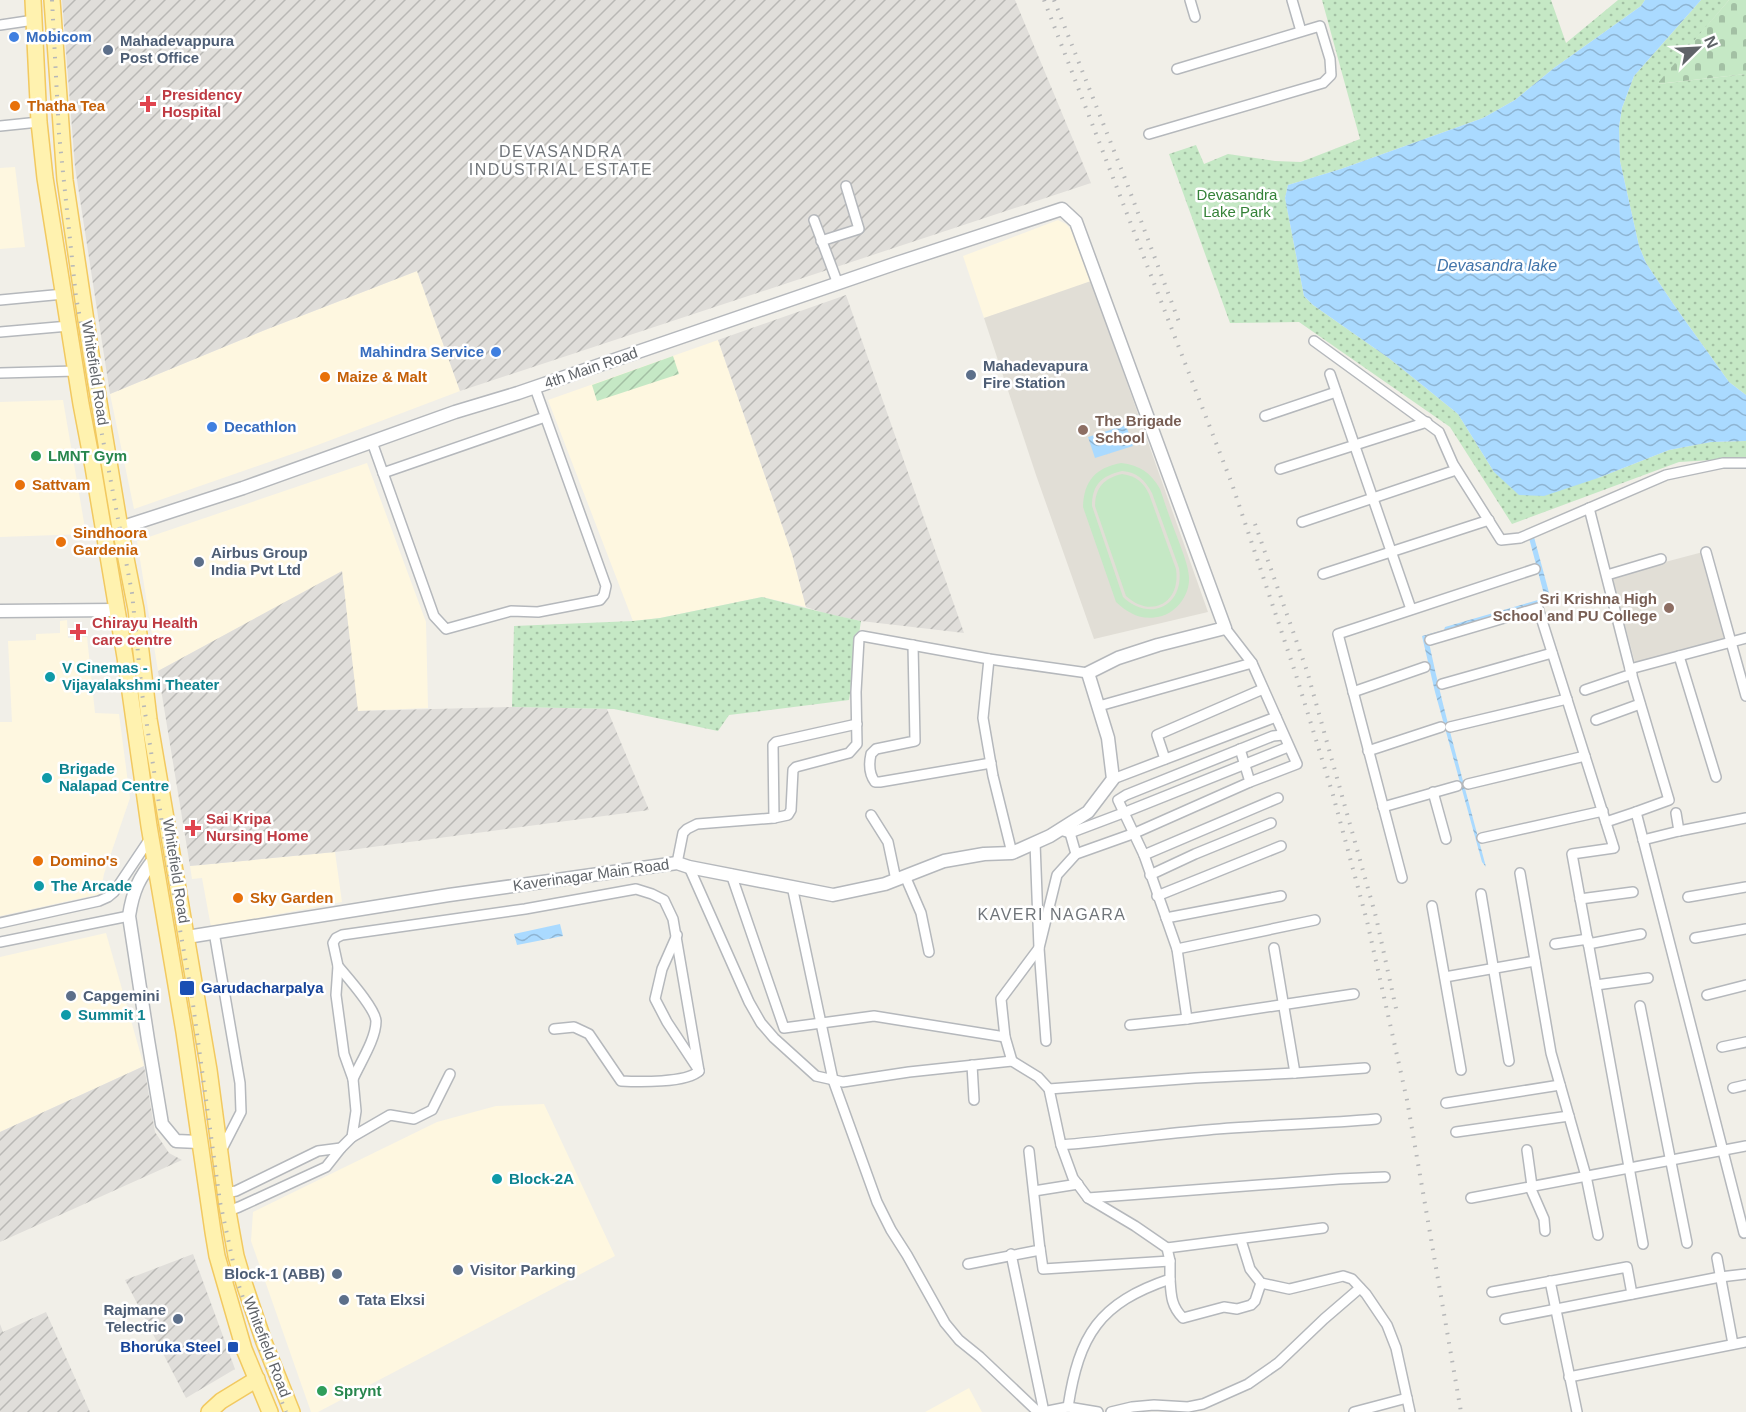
<svg xmlns="http://www.w3.org/2000/svg" width="1746" height="1412" viewBox="0 0 1746 1412" font-family="Arial,sans-serif">
  <style>
    .commercial { fill: #fef7e0 }
    .industrial { fill: url(#industrial-furrows) }
    .education { fill: #e1ded6 }
    .grass { fill: url(#grass-dots) }
    .cemetery { fill: url(#cemetery-stones) }
    .garden { fill: url(#garden-furrows) }
    .pitch { fill: #c5e8c5; fill-rule: evenodd }
    .water { fill: url(#water-waves) }
    .lines { fill: none; stroke-linecap: round; stroke-linejoin: round }
    .minor-casing { stroke: #b5b8bc; stroke-width: 12 }
    .tertiary-casing { stroke: #b5b8bc; stroke-width: 15 }
    .primary-casing { stroke: #f2c960; stroke-width: 18 }
    .minor { stroke: #fff; stroke-width: 9 }
    .tertiary { stroke: #fff; stroke-width: 12 }
    .primary { stroke: #fff2af; stroke-width: 15 }
    .rail { stroke: #b6b7b8; stroke-width: 4; stroke-dasharray: 1.5 8; stroke-linecap: butt }
    .shop-dot { fill: #3f7fe0; stroke: #fff; stroke-width: 2 }
    .service-dot { fill: #5c6f8a; stroke: #fff; stroke-width: 2 }
    .health-dot { fill: #e0444e; stroke: #fff; stroke-width: 2 }
    .food-dot { fill: #e8710a; stroke: #fff; stroke-width: 2 }
    .education-dot { fill: #8d6e63; stroke: #fff; stroke-width: 2 }
    .leisure-dot { fill: #2e9e5b; stroke: #fff; stroke-width: 2 }
    .culture-dot { fill: #0f9aa8; stroke: #fff; stroke-width: 2 }
    .transit-dot { fill: #1a4fb4; stroke: #fff; stroke-width: 2 }
    .labels { text-anchor: middle; stroke-width: 5; stroke-linejoin: round; paint-order: stroke }
    .shop-label { font-size: 15px; font-weight: bold; fill: #366cbe; stroke: #fff; text-anchor: start }
    .service-label { font-size: 15px; font-weight: bold; fill: #4e5e75; stroke: #fff; text-anchor: start }
    .health-label { font-size: 15px; font-weight: bold; fill: #be3a42; stroke: #fff; text-anchor: start }
    .food-label { font-size: 15px; font-weight: bold; fill: #c56008; stroke: #fff; text-anchor: start }
    .park-label { font-size: 15px; fill: #348238; stroke: #fff }
    .street-label { font-size: 15px; fill: #5f6368; stroke: #fff }
    .education-label { font-size: 15px; font-weight: bold; fill: #785e54; stroke: #fff; text-anchor: start }
    .leisure-label { font-size: 15px; font-weight: bold; fill: #27864d; stroke: #fff; text-anchor: start }
    .culture-label { font-size: 15px; font-weight: bold; fill: #0d838f; stroke: #fff; text-anchor: start }
    .transit-label { font-size: 15px; font-weight: bold; fill: #164399; stroke: #fff; text-anchor: start }
    .neighbourhood-label { font-size: 16px; letter-spacing: 1.5px; fill: #70757a; stroke: #fff }
    .water-label { font-size: 16px; font-style: italic; fill: #4174aa; stroke: #fff }
  </style>
  <defs>
    <pattern id="industrial-furrows" width="10" height="10" patternUnits="userSpaceOnUse" patternTransform="scale(1.5)"><rect width="10" height="10" fill="#e0deda"/><path d="M-1 1l2-2M0 10L10 0M9 11l2-2" fill="none" stroke="#b9b8b5"/></pattern>
    <pattern id="grass-dots" width="8" height="8" patternUnits="userSpaceOnUse" patternTransform="scale(1.5)"><rect width="8" height="8" fill="#c5e8c5"/><path d="M2 2h.1M6 6h.1" fill="none" stroke="#a3c0a4" stroke-width="1.8" stroke-linecap="round"/></pattern>
    <pattern id="cemetery-stones" width="16" height="16" patternUnits="userSpaceOnUse" patternTransform="scale(1.5)"><rect width="16" height="16" fill="#c5e8c5"/><path d="M2 7V4a2 2 0 0 1 4 0v3zM10 15v-3a2 2 0 0 1 4 0v3z" fill="#a3c0a4"/></pattern>
    <pattern id="garden-furrows" width="10" height="10" patternUnits="userSpaceOnUse" patternTransform="scale(1.5)"><rect width="10" height="10" fill="#c5e8c5"/><path d="M-1 1l2-2M0 10L10 0M9 11l2-2" fill="none" stroke="#a3c0a4"/></pattern>
    <pattern id="water-waves" width="16" height="10" patternUnits="userSpaceOnUse" patternTransform="scale(1.5)"><rect width="16" height="10" fill="#aadaff"/><path d="M0 5q4-4 8 0t8 0" fill="none" stroke="#8eb4d2"/></pattern>
  </defs>
  <rect width="100%" height="100%" fill="#f1efe8"/>
  <g class="commercial">
    <polygon points="15,167 25,247 0,249 0,168"/>
    <polygon points="1058,220 1066,224 1075,234 1091,281 1062,293 984,318 963,256"/>
    <polygon points="417,271 460,391 315,446 134,509 110,394 265,330"/>
    <polygon points="718,340 792,554 806,607 762,597 660,618 633,621 548,400"/>
    <polygon points="63,400 86,534 0,537 0,402"/>
    <polygon points="367,463 426,622 428,708 357,711 342,572 158,671 137,541"/>
    <polygon points="67,620 68,638 87,637 95,713 119,714 130,798 104,874 100,894 0,916 0,722 12,722 8,641 36,640 36,634 60,633 60,621"/>
    <polygon points="335,852 342,902 211,927 202,878 192,879 190,866"/>
    <polygon points="106,933 144,1066 0,1132 0,957"/>
    <polygon points="544,1104 615,1256 318,1412 311,1412 251,1241 253,1212 437,1122 496,1106"/>
    <polygon points="969,1388 982,1412 925,1412"/>
  </g>
  <g class="industrial">
    <polygon points="62,0 1015,0 1091,183 460,391 417,271 265,330 110,394 75,167"/>
    <polygon points="846,295 964,633 861,621 827,614 806,607 792,554 718,340"/>
    <polygon points="342,571 358,711 512,707 607,709 649,810 335,852 190,866 158,671"/>
    <polygon points="144,1066 155,1132 169,1153 182,1160 0,1242 0,1132"/>
    <polygon points="193,1254 235,1369 186,1398 125,1280"/>
    <polygon points="46,1312 90,1412 0,1412 0,1324 3,1332"/>
  </g>
  <g class="education">
    <polygon points="1091,281 1208,612 1094,639 1036,475 984,318"/>
    <polygon points="1703,552 1726,640 1635,663 1612,576"/>
  </g>
  <g class="grass">
    <polygon points="1322,0 1551,0 1566,43 1618,0 1645,0 1641,6 1554,68 1515,100 1483,118 1341,169 1288,185 1285,198 1304,296 1313,305 1390,359 1458,414 1494,472 1598,478 1669,450 1711,442 1746,441 1746,458 1679,462 1512,524 1450,427 1299,322 1230,323 1169,154 1196,145 1204,164 1228,154 1275,161 1301,162 1360,139"/>
    <polygon points="1701,0 1729,0 1658,84 1746,74 1746,395 1729,382 1674,305 1646,263 1639,246 1620,161 1619,127 1622,108 1634,76"/>
    <path d="M762,597C795,605 827,614 861,621L849,700L729,715L718,731L614,709L512,707L514,626L633,621L660,618Z"/>
  </g>
  <polygon class="cemetery" points="1729,0 1746,0 1746,74 1657,84"/>
  <polygon class="garden" points="673,356 679,374 597,401 592,385"/>
  <g class="pitch">
    <path d="M1121,463C1140,465 1151,473 1160,489C1166,507 1172,524 1179,542C1183,553 1188,565 1189,577C1190,594 1178,611 1162,616C1143,621 1130,615 1116,602L1083,507C1084,481 1095,468 1121,463ZM1122,471C1137,472 1145,480 1152,493L1179,568C1185,605 1150,623 1123,597L1092,506C1092,485 1101,476 1122,471Z"/>
    <path d="M1122,474C1136,476 1143,482 1149,494L1176,569C1181,603 1151,619 1126,596L1095,506C1095,488 1104,478 1122,474Z"/>
  </g>
  <g class="water">
    <polygon points="1645,0 1701,0 1634,76 1622,108 1619,127 1620,161 1639,246 1646,263 1674,305 1729,382 1746,395 1746,441 1711,442 1669,450 1598,478 1544,496 1519,495 1494,472 1458,414 1390,359 1313,305 1304,296 1285,198 1288,185 1341,169 1483,118 1515,100 1554,68 1641,6"/>
    <polygon points="1126,425 1133,446 1095,458 1088,437"/>
    <path d="M1534,537L1551,600L1449,629V632L1428,638C1444,715 1466,791 1486,867L1482,862L1435,692L1422,636L1444,630L1445,627L1545,598L1529,538Z"/>
    <polygon points="560,924 563,936 517,945 514,934"/>
  </g>
  <g class="lines">
    <defs>
      <g id="minor">
        <polyline points="1190,0 1195,17"/>
        <polyline points="1292,0 1301,31"/>
        <polyline points="0,25 34,20"/>
        <polyline points="0,126 39,122"/>
        <polyline points="1149,134 1323,83 1331,75 1330,59 1320,26 1177,69"/>
        <polyline points="814,220 838,284"/>
        <polyline points="821,241 859,229 846,186"/>
        <polyline points="0,300 64,294"/>
        <polyline points="0,332 69,326"/>
        <polyline points="1314,341 1439,432 1453,464 1501,540 1520,538 1666,475 1723,463 1746,463"/>
        <polyline points="0,373 76,371"/>
        <polyline points="1330,374 1411,609"/>
        <polyline points="1265,416 1336,392"/>
        <polyline points="372,442 434,616 446,629 511,611 538,612 600,600 604,595 606,586 535,388"/>
        <polyline points="1280,469 1427,422"/>
        <polyline points="383,473 545,417"/>
        <polyline points="1589,508 1630,669 1669,800 1636,812 1744,1233"/>
        <polyline points="1302,522 1456,470"/>
        <polyline points="1706,552 1746,696"/>
        <polyline points="1323,574 1489,520"/>
        <polyline points="1607,575 1661,559"/>
        <polyline points="1430,640 1538,608 1614,848 1572,854 1643,1244"/>
        <path d="M913,645L915,741L876,749L871,754C869,763 869,774 875,782H880L991,763"/>
        <polyline points="1679,656 1716,777"/>
        <polyline points="989,659 983,718 993,776 1012,853"/>
        <polyline points="1630,669 1746,638"/>
        <polyline points="1442,684 1552,653"/>
        <polyline points="1585,690 1632,674"/>
        <polyline points="1353,692 1425,667"/>
        <polyline points="1099,706 1252,663"/>
        <polyline points="1596,720 1640,704"/>
        <polyline points="1450,727 1567,699"/>
        <polyline points="1240,749 1250,782"/>
        <polyline points="1368,751 1441,727"/>
        <polyline points="1165,759 1157,735 1263,689"/>
        <polyline points="1113,779 1276,717"/>
        <polyline points="1468,784 1585,756"/>
        <polyline points="1433,792 1446,839"/>
        <polyline points="1383,807 1457,786"/>
        <polyline points="1676,813 1679,831"/>
        <polyline points="871,815 888,842 896,880"/>
        <polyline points="774,818 773,745 776,742 857,724"/>
        <polyline points="1606,822 1636,812"/>
        <polyline points="1060,830 1070,833 1123,813 1288,747"/>
        <polyline points="1070,833 1076,854"/>
        <polyline points="1482,838 1603,811"/>
        <polyline points="1643,840 1679,831 1746,818"/>
        <polyline points="1035,843 1039,948 1046,1041"/>
        <polyline points="1144,855 1278,798"/>
        <polyline points="677,863 683,833 687,829 697,824 774,818 788,815 791,810 793,770 796,767 849,753 857,744 856,692 859,639 862,636 989,659 1088,673"/>
        <path d="M689,867L749,1002L761,1023L774,1038L816,1076L843,1082L909,1072L1012,1061L1038,1077L1049,1089L1061,1145L1073,1178L1088,1198L1135,1226L1167,1248L1170,1261V1279C1099,1303 1079,1335 1068,1407"/>
        <polyline points="1520,873 1551,1053 1586,1176 1598,1235"/>
        <polyline points="731,874 784,1028 874,1016 1005,1037"/>
        <polyline points="1150,875 1195,854 1271,823"/>
        <polyline points="905,876 921,913 929,952"/>
        <polyline points="1402,878 1338,634 1535,569"/>
        <polyline points="792,886 833,1080 877,1202 891,1230 907,1255 945,1323 959,1340 980,1357 1038,1412"/>
        <polyline points="1481,894 1509,1061"/>
        <polyline points="1157,896 1281,846"/>
        <polyline points="1688,897 1746,887"/>
        <polyline points="1580,899 1633,892"/>
        <polyline points="1432,906 1461,1070"/>
        <polyline points="1166,918 1281,896"/>
        <polyline points="0,923 99,901 108,897 114,892 151,837"/>
        <polyline points="214,932 240,1083 241,1112 221,1151"/>
        <polyline points="677,935 662,969 655,999 667,1022 698,1069"/>
        <polyline points="1695,938 1746,929"/>
        <polyline points="0,942 129,916"/>
        <polyline points="1555,944 1588,939"/>
        <polyline points="1588,944 1641,934"/>
        <polyline points="1274,948 1295,1073"/>
        <polyline points="1177,949 1315,920"/>
        <path d="M338,966C347,977 375,1008 376,1021C376,1039 360,1063 353,1079"/>
        <polyline points="1445,977 1535,961"/>
        <polyline points="1596,985 1648,978"/>
        <polyline points="1707,995 1746,985"/>
        <polyline points="1640,1006 1687,1243"/>
        <polyline points="1187,1019 1177,949 1144,855 1118,800 1126,795 1273,736 1283,735"/>
        <polyline points="1130,1025 1187,1019 1354,994"/>
        <path d="M554,1029L574,1027L589,1034L621,1081C638,1082 687,1083 699,1071"/>
        <polyline points="1722,1047 1746,1042"/>
        <polyline points="1012,1061 1005,1037 1001,999 1039,948 1057,875 1076,854 1135,833 1250,782 1297,764 1252,663 1225,628"/>
        <polyline points="972,1065 974,1100"/>
        <polyline points="1733,1088 1746,1085"/>
        <polyline points="1049,1089 1195,1078 1295,1073 1365,1068"/>
        <polyline points="1446,1103 1560,1085"/>
        <polyline points="1456,1132 1569,1116"/>
        <polyline points="352,1137 390,1115 414,1119 432,1110 450,1074"/>
        <path d="M1061,1145C1110,1141 1159,1134 1207,1130C1264,1125 1320,1124 1376,1119"/>
        <polyline points="341,1148 352,1137 356,1111 353,1079 344,1054 336,995 338,966 333,943 336,938 342,935 525,909 636,889 652,894 664,900 673,919 699,1071"/>
        <polyline points="1527,1150 1532,1186"/>
        <polyline points="1530,1187 1544,1219 1545,1231"/>
        <polyline points="1034,1191 1078,1184"/>
        <polyline points="225,1193 236,1191 318,1151 341,1148 326,1167 239,1207 228,1211"/>
        <polyline points="1088,1198 1339,1179 1385,1177"/>
        <polyline points="1471,1198 1746,1146"/>
        <polyline points="1241,1240 1250,1269 1261,1283 1289,1289 1343,1276 1352,1279 1366,1294 1387,1325 1396,1348 1410,1412"/>
        <polyline points="1040,1248 1043,1269 1170,1261"/>
        <polyline points="1167,1248 1323,1228"/>
        <polyline points="1011,1254 1044,1412"/>
        <polyline points="1717,1258 1733,1344"/>
        <polyline points="968,1264 1040,1250 1029,1151"/>
        <path d="M1170,1279C1171,1295 1171,1306 1183,1318L1224,1307L1237,1309L1251,1305L1255,1301L1261,1283"/>
        <polyline points="1550,1281 1577,1412"/>
        <polyline points="1492,1292 1627,1267 1632,1294"/>
        <polyline points="1505,1319 1720,1277 1746,1274"/>
        <polyline points="1569,1377 1746,1342"/>
        <polyline points="1043,1412 1068,1407 1098,1412"/>
        <polyline points="1111,1412 1132,1407 1154,1405 1188,1407 1203,1404 1248,1384 1278,1363 1324,1319 1360,1288"/>
        <polyline points="1354,1412 1407,1398"/>
      </g>
      <g id="tertiary">
        <polyline points="120,528 243,488 455,412 518,393 897,263 1062,209 1076,222 1225,628 1158,645 1118,658 1088,673 1108,738 1113,779 1088,812 1050,836 1012,853 984,854 944,861 885,884 833,895 689,867 677,863 449,895 187,937"/>
        <polyline points="0,611 116,610"/>
        <path d="M155,858C139,878 133,890 129,916L148,1040L162,1124L176,1141L199,1142"/>
      </g>
      <g id="primary">
        <polyline points="33,0 39,122 45,178 81,404 93,467 125,657 149,826 184,1032 213,1232 217,1256 244,1349 270,1412"/>
        <polyline points="52,0 65,180 91,354 120,528 136,609 149,719 209,1070 227,1206 236,1256 244,1283 264,1342 292,1412"/>
        <polyline points="209,1412 221,1401 257,1379"/>
      </g>
    </defs>
    <use href="#minor" class="minor-casing"/>
    <use href="#tertiary" class="tertiary-casing"/>
    <use href="#primary" class="primary-casing"/>
    <use href="#minor" class="minor"/>
    <use href="#tertiary" class="tertiary"/>
    <use href="#primary" class="primary"/>
    <g class="rail">
      <polyline points="52,0 59,134 76,297 132,593 142,693 168,862 192,997 220,1202 237,1280 260,1348 286,1412"/>
      <polyline points="1044,0 1232,484 1296,675 1333,795 1367,921 1407,1100 1461,1412"/>
      <polyline points="1054,0 1126,181 1179,322"/>
      <polyline points="1255,524 1307,671 1376,917 1397,1013"/>
    </g>
  </g>
  <g class="shop-dot">
    <circle cx="14" cy="37" r="6"/>
    <circle cx="496" cy="352" r="6"/>
    <circle cx="212" cy="427" r="6"/>
  </g>
  <g class="service-dot">
    <circle cx="108" cy="50" r="6"/>
    <circle cx="971" cy="375" r="6"/>
    <circle cx="199" cy="562" r="6"/>
    <circle cx="71" cy="996" r="6"/>
    <circle cx="458" cy="1270" r="6"/>
    <circle cx="337" cy="1274" r="6"/>
    <circle cx="344" cy="1300" r="6"/>
    <circle cx="178" cy="1319" r="6"/>
  </g>
  <g class="health-dot">
    <path d="M145 95h6v6h6v6h-6v6h-6v-6h-6v-6h6z"/>
    <path d="M75 623h6v6h6v6h-6v6h-6v-6h-6v-6h6z"/>
    <path d="M190 819h6v6h6v6h-6v6h-6v-6h-6v-6h6z"/>
  </g>
  <g class="food-dot">
    <circle cx="15" cy="106" r="6"/>
    <circle cx="325" cy="377" r="6"/>
    <circle cx="20" cy="485" r="6"/>
    <circle cx="61" cy="542" r="6"/>
    <circle cx="38" cy="861" r="6"/>
    <circle cx="238" cy="898" r="6"/>
  </g>
  <g class="education-dot">
    <circle cx="1083" cy="430" r="6"/>
    <circle cx="1669" cy="608" r="6"/>
  </g>
  <g class="leisure-dot">
    <circle cx="36" cy="456" r="6"/>
    <circle cx="322" cy="1391" r="6"/>
  </g>
  <g class="culture-dot">
    <circle cx="50" cy="677" r="6"/>
    <circle cx="47" cy="778" r="6"/>
    <circle cx="39" cy="886" r="6"/>
    <circle cx="66" cy="1015" r="6"/>
    <circle cx="497" cy="1179" r="6"/>
  </g>
  <g class="transit-dot">
    <rect x="179" y="980" width="16" height="16" rx="3"/>
    <rect x="227" y="1341" width="12" height="12" rx="3"/>
  </g>
  <g class="labels">
    <g class="shop-label">
      <text x="26" y="42">Mobicom</text>
      <text x="484" y="357" text-anchor="end">Mahindra Service</text>
      <text x="224" y="432">Decathlon</text>
    </g>
    <g class="service-label">
      <text x="120" y="46">Mahadevappura<tspan x="120" dy="17">Post Office</tspan></text>
      <text x="983" y="371">Mahadevapura<tspan x="983" dy="17">Fire Station</tspan></text>
      <text x="211" y="558">Airbus Group<tspan x="211" dy="17">India Pvt Ltd</tspan></text>
      <text x="83" y="1001">Capgemini</text>
      <text x="470" y="1275">Visitor Parking</text>
      <text x="325" y="1279" text-anchor="end">Block-1 (ABB)</text>
      <text x="356" y="1305">Tata Elxsi</text>
      <text x="166" y="1315" text-anchor="end">Rajmane<tspan x="166" dy="17">Telectric</tspan></text>
    </g>
    <g class="health-label">
      <text x="162" y="100">Presidency<tspan x="162" dy="17">Hospital</tspan></text>
      <text x="92" y="628">Chirayu Health<tspan x="92" dy="17">care centre</tspan></text>
      <text x="206" y="824">Sai Kripa<tspan x="206" dy="17">Nursing Home</tspan></text>
    </g>
    <g class="food-label">
      <text x="27" y="111">Thatha Tea</text>
      <text x="337" y="382">Maize &amp; Malt</text>
      <text x="32" y="490">Sattvam</text>
      <text x="73" y="538">Sindhoora<tspan x="73" dy="17">Gardenia</tspan></text>
      <text x="50" y="866">Domino's</text>
      <text x="250" y="903">Sky Garden</text>
    </g>
    <g class="park-label">
      <text x="1237" y="200">Devasandra<tspan x="1237" dy="17">Lake Park</tspan></text>
    </g>
    <g class="street-label">
      <text transform="translate(591 368) rotate(-19)" y="5">4th Main Road</text>
      <text transform="translate(95 373) rotate(81)" y="5">Whitefield Road</text>
      <text transform="translate(176 871) rotate(81)" y="5">Whitefield Road</text>
      <text transform="translate(591 875) rotate(-8)" y="5">Kaverinagar Main Road</text>
      <text transform="translate(267 1347) rotate(69)" y="5">Whitefield Road</text>
    </g>
    <g class="education-label">
      <text x="1095" y="426">The Brigade<tspan x="1095" dy="17">School</tspan></text>
      <text x="1657" y="604" text-anchor="end">Sri Krishna High<tspan x="1657" dy="17">School and PU College</tspan></text>
    </g>
    <g class="leisure-label">
      <text x="48" y="461">LMNT Gym</text>
      <text x="334" y="1396">Sprynt</text>
    </g>
    <g class="culture-label">
      <text x="62" y="673">V Cinemas -<tspan x="62" dy="17">Vijayalakshmi Theater</tspan></text>
      <text x="59" y="774">Brigade<tspan x="59" dy="17">Nalapad Centre</tspan></text>
      <text x="51" y="891">The Arcade</text>
      <text x="78" y="1020">Summit 1</text>
      <text x="509" y="1184">Block-2A</text>
    </g>
    <g class="transit-label">
      <text x="201" y="993">Garudacharpalya</text>
      <text x="221" y="1352" text-anchor="end">Bhoruka Steel</text>
    </g>
    <g class="neighbourhood-label">
      <text x="561" y="157">DEVASANDRA<tspan x="561" dy="18">INDUSTRIAL ESTATE</tspan></text>
      <text x="1052" y="920">KAVERI NAGARA</text>
    </g>
    <g class="water-label">
      <text x="1497" y="271">Devasandra lake</text>
    </g>
  </g>
  <g transform="translate(1698 48) rotate(66)" stroke="#ffffff" stroke-width="4.5" paint-order="stroke">
  <path d="M0-4.5L10 22L0 15L-10 22Z" fill="#5f6368"/>
  <text y="-9" font-size="16" font-weight="bold" text-anchor="middle" fill="#5f6368">N</text>
  </g>
</svg>
